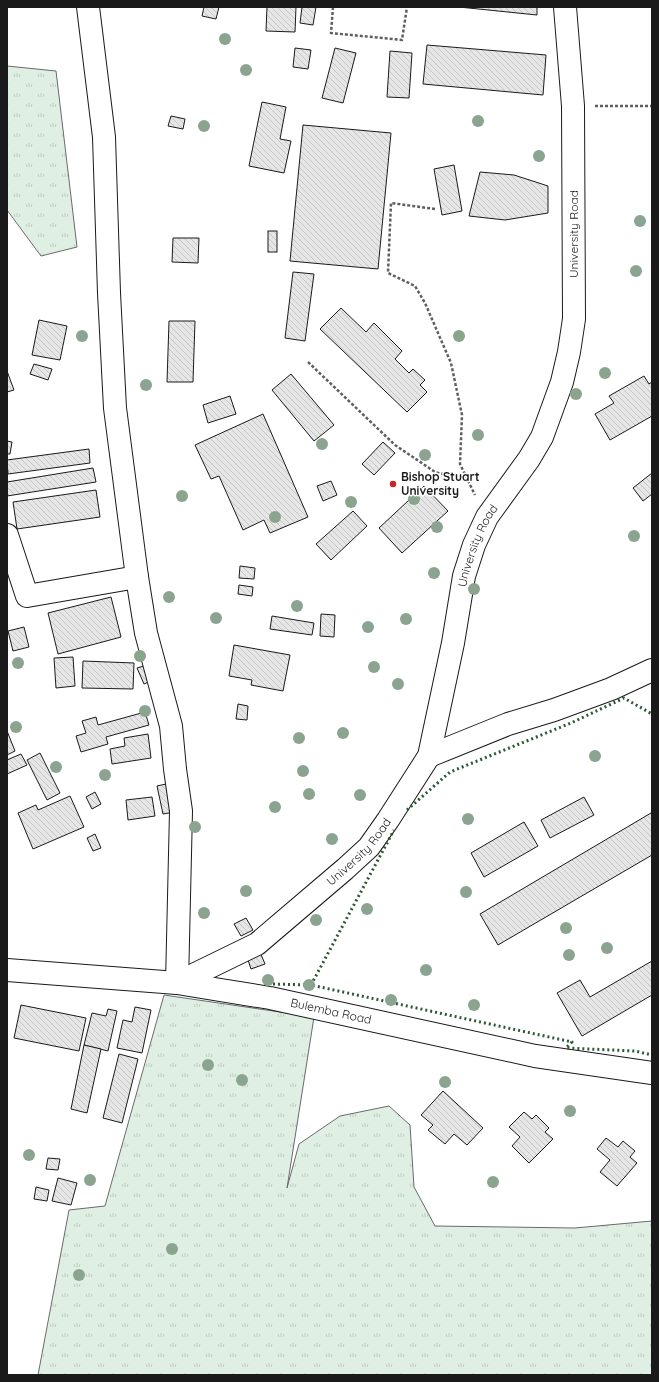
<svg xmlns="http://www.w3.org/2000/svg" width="659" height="1382" viewBox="0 0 659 1382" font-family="Quicksand,sans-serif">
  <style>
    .grass { fill: url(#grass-tufts); stroke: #6a6a6a }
    .building { fill: url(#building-back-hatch); stroke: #1a1a1a }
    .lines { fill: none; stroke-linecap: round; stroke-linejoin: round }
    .minor-casing { stroke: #1a1a1a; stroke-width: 24 }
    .major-casing { stroke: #1a1a1a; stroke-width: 24 }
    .path { stroke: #5f5f5f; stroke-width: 2.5; stroke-dasharray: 3 2; stroke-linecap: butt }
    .minor { stroke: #fff; stroke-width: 22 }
    .major { stroke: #fff; stroke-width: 22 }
    .hedge { stroke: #2b5a34; stroke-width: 3; stroke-dasharray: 2 3; stroke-linecap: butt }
    .tree { fill: #8aa48f }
    .poi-dot { fill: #c62828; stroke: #fff; stroke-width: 1.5 }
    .labels { text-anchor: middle; stroke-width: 3; stroke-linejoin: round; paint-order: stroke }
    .street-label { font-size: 12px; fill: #1a1a1a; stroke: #fff }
    .poi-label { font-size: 12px; font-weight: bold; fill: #1a1a1a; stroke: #fff; text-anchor: start }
  </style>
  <defs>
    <pattern id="grass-tufts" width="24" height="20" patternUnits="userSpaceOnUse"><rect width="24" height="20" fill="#e0efe3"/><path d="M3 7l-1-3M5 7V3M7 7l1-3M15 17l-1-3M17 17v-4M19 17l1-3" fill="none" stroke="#c0ccc2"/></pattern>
    <pattern id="building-back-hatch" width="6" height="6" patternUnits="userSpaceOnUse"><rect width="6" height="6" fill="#e6e6e6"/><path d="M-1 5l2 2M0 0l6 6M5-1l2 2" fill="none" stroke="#c5c5c5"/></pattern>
  </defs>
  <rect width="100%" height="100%" fill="#fff"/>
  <g class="grass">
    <polygon points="7,66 56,71 77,247 41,256 7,210"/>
    <polygon points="164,995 314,1017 287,1188 299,1144 340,1116 389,1106 410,1125 414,1187 435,1226 575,1228 652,1221 652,1375 38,1375 69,1210 105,1206"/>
  </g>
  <g class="building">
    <polygon points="204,7 219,7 216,19 202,16"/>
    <polygon points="267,7 296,7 295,32 266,31"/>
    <polygon points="302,7 316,7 313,25 300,23"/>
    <polygon points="459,7 537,7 537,15"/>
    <polygon points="427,45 546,55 543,95 423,84"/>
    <polygon points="295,48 311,50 308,69 293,67"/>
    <polygon points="335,48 356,53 343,103 322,98"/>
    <polygon points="390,51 412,53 409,98 387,97"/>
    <polygon points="262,102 286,107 280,139 291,141 284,173 249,166"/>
    <polygon points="171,116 185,119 183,129 168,126"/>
    <polygon points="303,125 391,133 378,269 290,261"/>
    <polygon points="454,165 462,211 442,215 434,169"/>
    <polygon points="480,172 514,175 548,186 548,213 505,220 469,216"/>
    <rect x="268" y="231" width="9" height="21"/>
    <polygon points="173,238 199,238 198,263 172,262"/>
    <polygon points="293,272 314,274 305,341 285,338"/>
    <polygon points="341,308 366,332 374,323 402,351 395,359 409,373 413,369 425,380 420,385 427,392 407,412 320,329"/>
    <polygon points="39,320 67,326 60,360 32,355"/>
    <polygon points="169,321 195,321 193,382 167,382"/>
    <polygon points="34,364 52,369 48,380 30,374"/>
    <polygon points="7,371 14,390 7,392"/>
    <polygon points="291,374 334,425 314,441 272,390"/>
    <polygon points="644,376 649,384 652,382 652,416 610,440 595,414 614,403 609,396"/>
    <polygon points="230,396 236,414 208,423 203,405"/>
    <polygon points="263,414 308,517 270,533 264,520 243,530 219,476 211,479 195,445"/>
    <polygon points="7,441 12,442 10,454 7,454"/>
    <polygon points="383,442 395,453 374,475 362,464"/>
    <polygon points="89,449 90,463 8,474 7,460"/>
    <polygon points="93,468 96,482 7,496 7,482"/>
    <polygon points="652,473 652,494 643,501 633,488"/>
    <polygon points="331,481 337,495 323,501 317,486"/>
    <polygon points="424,486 448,511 402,553 379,528"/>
    <polygon points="96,490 100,517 17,529 13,502"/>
    <polygon points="353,511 367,526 331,560 316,544"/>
    <polygon points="240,566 255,568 254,579 239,578"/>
    <polygon points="239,585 253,587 252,596 238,594"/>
    <polygon points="111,597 121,637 58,654 48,613"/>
    <polygon points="321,614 335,615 334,637 320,636"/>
    <polygon points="272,616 314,623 312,635 270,629"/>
    <polygon points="24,627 29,647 13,651 8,631"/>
    <polygon points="234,645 290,655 283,691 251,685 252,680 229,676"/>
    <polygon points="73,657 75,686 56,688 54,658"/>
    <polygon points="83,661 134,663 133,689 82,688"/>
    <polygon points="147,665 153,680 144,684 137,668"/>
    <polygon points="238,704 248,706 247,720 236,719"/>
    <polygon points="145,712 149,725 106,737 108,744 81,752 76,736 86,733 82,721 96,717 98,725"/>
    <polygon points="7,731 15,751 7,755"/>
    <polygon points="148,734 151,758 112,764 110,749 125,746 124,738"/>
    <polygon points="40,753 60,793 47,800 27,760"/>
    <polygon points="21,754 27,765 7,774 7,760"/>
    <polygon points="175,782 180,811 163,814 157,786"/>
    <polygon points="95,792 101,804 92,809 86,797"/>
    <polygon points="70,796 84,827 33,849 18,813 36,805 38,810"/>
    <polygon points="152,797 155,816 128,820 126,800"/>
    <polygon points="584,797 594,815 550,838 541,820"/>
    <polygon points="651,813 652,816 652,855 498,945 480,914"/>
    <polygon points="524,822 538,846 484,877 471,853"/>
    <polygon points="95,834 101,848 93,851 87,838"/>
    <polygon points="246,918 253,930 241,936 234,924"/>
    <polygon points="260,952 265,964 251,969 247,957"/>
    <polygon points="652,961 652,995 582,1036 557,993 580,980 590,997"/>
    <polygon points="21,1005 86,1018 79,1051 14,1038"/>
    <polygon points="135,1007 151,1010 142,1053 117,1048 123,1020 132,1022"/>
    <polygon points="108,1009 117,1011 108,1051 84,1045 92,1013 106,1016"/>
    <polygon points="84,1045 101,1049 87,1113 71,1109"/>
    <polygon points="119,1054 138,1059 122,1123 103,1118"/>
    <polygon points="443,1091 483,1128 467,1145 454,1134 445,1144 428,1130 433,1125 421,1115"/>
    <polygon points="524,1112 532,1119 536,1115 549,1128 545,1132 553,1139 529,1163 512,1146 520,1137 509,1127"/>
    <polygon points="606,1138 618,1147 623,1141 635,1151 630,1157 637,1163 617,1186 600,1172 610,1160 597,1149"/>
    <polygon points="48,1158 60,1159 58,1170 46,1169"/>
    <polygon points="58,1178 77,1183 71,1205 52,1201"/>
    <polygon points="36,1187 49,1190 47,1201 34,1199"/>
  </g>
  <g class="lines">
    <defs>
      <g id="minor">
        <path id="s1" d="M88,7L104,137L109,293L115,408L137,577L146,633L171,726L175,769L181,811L177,983L257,944L345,869L369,847L388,820L429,756L453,643L464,576L474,545L487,517L529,459L542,437L562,382L569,352L574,319L573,106L565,7"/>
        <polyline points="7,535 27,596 137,577"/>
        <polyline points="429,756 508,724 554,710 611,689 652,670"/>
      </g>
      <g id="major">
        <path id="s2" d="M7,970L177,983L270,998L535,1056L652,1073"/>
      </g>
    </defs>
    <use href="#minor" class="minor-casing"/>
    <use href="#major" class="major-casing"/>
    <g class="path">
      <polyline points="333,7 331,33 402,40 407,7"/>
      <polyline points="595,106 652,106"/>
      <polyline points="435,209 391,203 388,273 415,286 425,303 451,363 462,415 460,464 475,495"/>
      <polyline points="308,362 395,445 435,472 467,480"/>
    </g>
    <use href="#minor" class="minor"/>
    <use href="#major" class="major"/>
    <g class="hedge">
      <polyline points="407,810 450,772 571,723 624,698 652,714"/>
      <polyline points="273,984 311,985 572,1042 566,1048 635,1051 652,1055"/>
      <polyline points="311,985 394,830"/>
    </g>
  </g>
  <g class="tree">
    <circle cx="225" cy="39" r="6"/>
    <circle cx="246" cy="70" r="6"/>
    <circle cx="478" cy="121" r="6"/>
    <circle cx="204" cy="126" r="6"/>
    <circle cx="539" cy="156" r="6"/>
    <circle cx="640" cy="221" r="6"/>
    <circle cx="636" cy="271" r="6"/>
    <circle cx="82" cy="336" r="6"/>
    <circle cx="459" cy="336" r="6"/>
    <circle cx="605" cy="373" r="6"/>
    <circle cx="146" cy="385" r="6"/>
    <circle cx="576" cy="394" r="6"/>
    <circle cx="478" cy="435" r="6"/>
    <circle cx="322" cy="444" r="6"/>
    <circle cx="425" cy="455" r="6"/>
    <circle cx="182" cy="496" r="6"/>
    <circle cx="414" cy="499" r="6"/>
    <circle cx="351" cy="502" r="6"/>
    <circle cx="275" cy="517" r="6"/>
    <circle cx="437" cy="527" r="6"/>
    <circle cx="634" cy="536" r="6"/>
    <circle cx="434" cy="573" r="6"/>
    <circle cx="474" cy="589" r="6"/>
    <circle cx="169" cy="597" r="6"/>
    <circle cx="297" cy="606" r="6"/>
    <circle cx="216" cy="618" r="6"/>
    <circle cx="406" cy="619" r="6"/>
    <circle cx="368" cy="627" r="6"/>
    <circle cx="140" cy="656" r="6"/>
    <circle cx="18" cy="663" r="6"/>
    <circle cx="374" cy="667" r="6"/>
    <circle cx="398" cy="684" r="6"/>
    <circle cx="145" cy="711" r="6"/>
    <circle cx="16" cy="727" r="6"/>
    <circle cx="343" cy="733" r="6"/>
    <circle cx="299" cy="738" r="6"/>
    <circle cx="595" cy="756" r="6"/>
    <circle cx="56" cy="767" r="6"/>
    <circle cx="303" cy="771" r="6"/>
    <circle cx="105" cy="775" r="6"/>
    <circle cx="309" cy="794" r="6"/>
    <circle cx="360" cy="795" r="6"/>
    <circle cx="275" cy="807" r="6"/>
    <circle cx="468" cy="819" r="6"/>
    <circle cx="195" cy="827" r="6"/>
    <circle cx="332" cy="839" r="6"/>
    <circle cx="246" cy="891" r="6"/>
    <circle cx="466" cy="892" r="6"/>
    <circle cx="367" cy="909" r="6"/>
    <circle cx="204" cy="913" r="6"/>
    <circle cx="316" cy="920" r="6"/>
    <circle cx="566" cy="928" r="6"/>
    <circle cx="607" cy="948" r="6"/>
    <circle cx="569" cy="955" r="6"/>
    <circle cx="426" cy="970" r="6"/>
    <circle cx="268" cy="980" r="6"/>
    <circle cx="309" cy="985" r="6"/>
    <circle cx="391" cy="1000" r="6"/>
    <circle cx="474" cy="1005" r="6"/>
    <circle cx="208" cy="1065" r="6"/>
    <circle cx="242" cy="1080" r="6"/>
    <circle cx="445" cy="1082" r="6"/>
    <circle cx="570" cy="1111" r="6"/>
    <circle cx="29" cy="1155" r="6"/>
    <circle cx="90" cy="1180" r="6"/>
    <circle cx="493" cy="1182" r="6"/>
    <circle cx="172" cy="1249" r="6"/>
    <circle cx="79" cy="1275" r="6"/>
  </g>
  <circle class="poi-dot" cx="393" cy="484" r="4"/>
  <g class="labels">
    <g class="street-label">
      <text transform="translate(574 234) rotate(-90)" y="4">University Road</text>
      <text dy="4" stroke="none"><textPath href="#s1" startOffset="1546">University Road</textPath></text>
      <text dy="4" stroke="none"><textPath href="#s1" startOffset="1210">University Road</textPath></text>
      <text dy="4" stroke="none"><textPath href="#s2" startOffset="327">Bulemba Road</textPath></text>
    </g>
    <g class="poi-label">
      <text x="401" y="481">Bishop Stuart<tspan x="401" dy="14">University</tspan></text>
    </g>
  </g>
  <rect width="659" height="1382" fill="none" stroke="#1a1a1a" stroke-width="16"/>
</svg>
